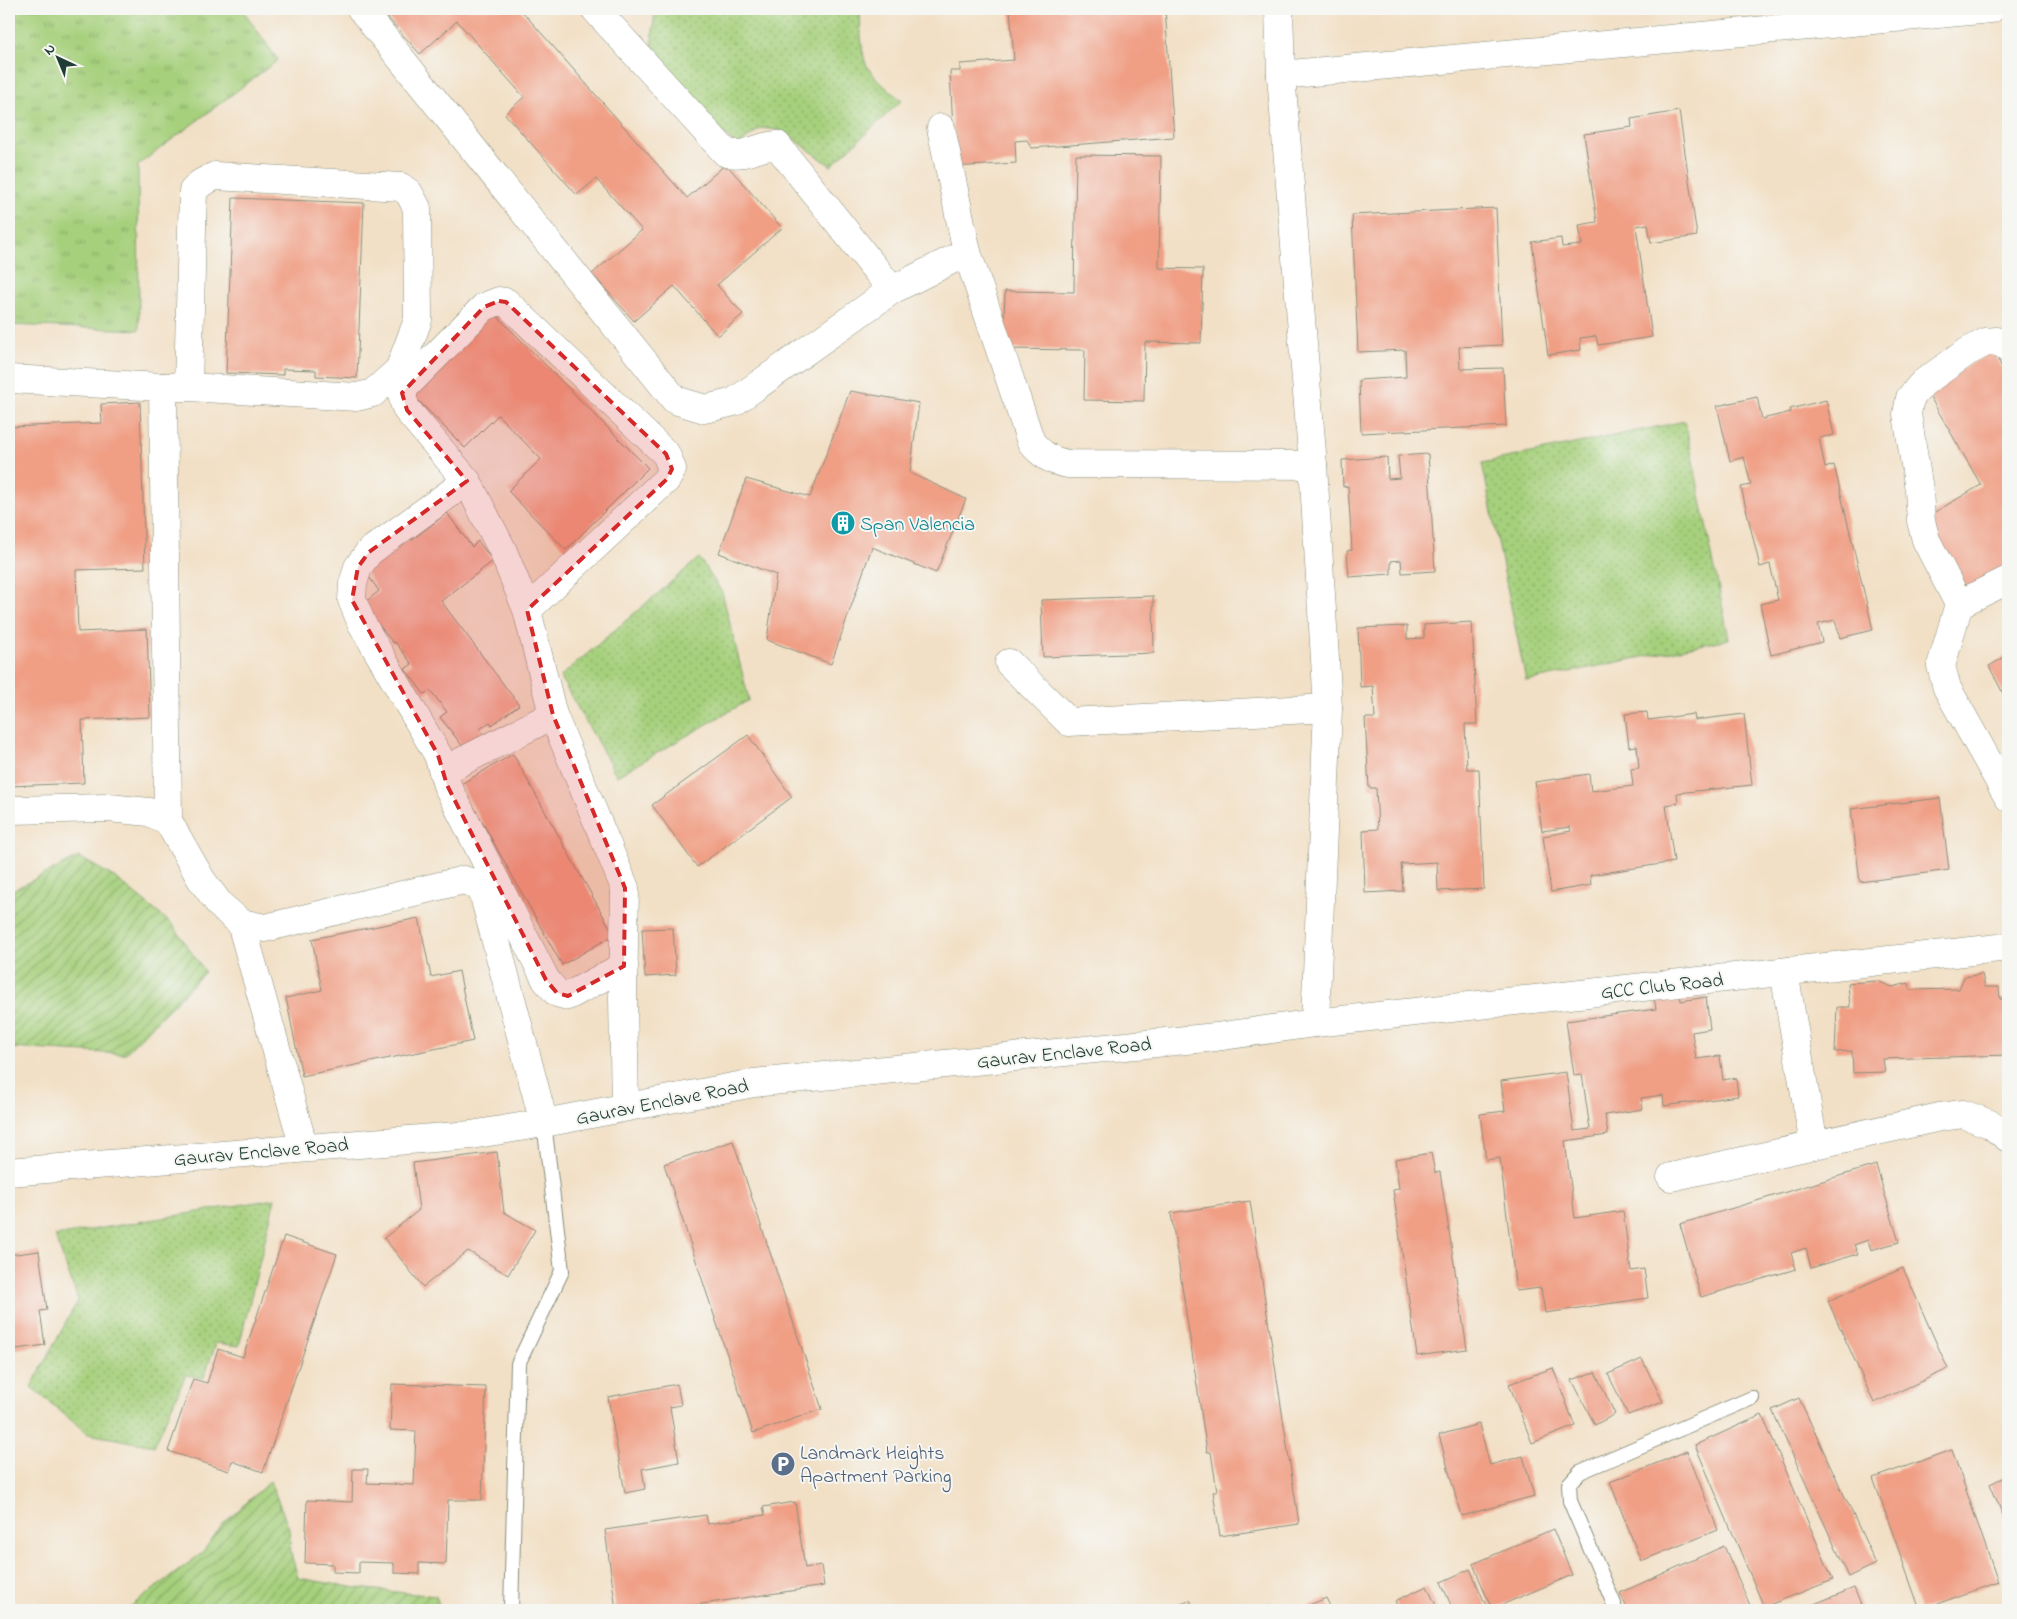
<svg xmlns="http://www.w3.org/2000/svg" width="2017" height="1619" viewBox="0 0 2017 1619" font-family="'Indie Flower',sans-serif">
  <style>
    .grass { fill: url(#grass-tufts); stroke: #628658 }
    .park { fill: url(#park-dots); stroke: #628658 }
    .garden { fill: url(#garden-furrows); stroke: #628658 }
    .building { fill: #f09f85 }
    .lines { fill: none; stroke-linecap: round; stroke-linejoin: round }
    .lane-casing { stroke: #888e7d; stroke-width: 16 }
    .street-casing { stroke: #888e7d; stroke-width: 29 }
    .secondary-casing { stroke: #888e7d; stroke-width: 29 }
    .lane { stroke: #fff; stroke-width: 14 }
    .street { stroke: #fff; stroke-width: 28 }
    .secondary { stroke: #fff; stroke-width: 28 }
    .marked { fill: #d62828; fill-opacity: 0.2; stroke: #d62828; stroke-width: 4; stroke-dasharray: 10 6; stroke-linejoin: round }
    .labels { text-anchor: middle; stroke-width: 4; stroke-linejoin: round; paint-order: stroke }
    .culture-label { font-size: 20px; fill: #0d838f; stroke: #f6f6f2; text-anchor: start }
    .street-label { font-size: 20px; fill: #1f3d34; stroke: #f6f6f2 }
    .service-label { font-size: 20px; fill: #4e5e75; stroke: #f6f6f2; text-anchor: start }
  </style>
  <defs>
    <pattern id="grass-tufts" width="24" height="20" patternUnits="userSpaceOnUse" patternTransform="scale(1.25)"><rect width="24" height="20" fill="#a6d07c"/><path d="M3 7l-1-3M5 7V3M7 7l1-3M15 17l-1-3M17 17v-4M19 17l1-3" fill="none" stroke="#87aa66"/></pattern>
    <pattern id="park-dots" width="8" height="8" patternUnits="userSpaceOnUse" patternTransform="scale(1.25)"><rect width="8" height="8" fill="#a6d07c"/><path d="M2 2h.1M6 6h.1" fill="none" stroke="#87aa66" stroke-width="1.8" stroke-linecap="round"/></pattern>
    <pattern id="garden-furrows" width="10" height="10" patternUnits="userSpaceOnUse" patternTransform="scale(1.25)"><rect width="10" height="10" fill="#a6d07c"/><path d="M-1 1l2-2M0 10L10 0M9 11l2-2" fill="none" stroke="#87aa66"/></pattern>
  </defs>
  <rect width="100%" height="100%" fill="#f6f6f2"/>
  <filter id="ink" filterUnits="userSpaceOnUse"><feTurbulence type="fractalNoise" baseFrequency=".02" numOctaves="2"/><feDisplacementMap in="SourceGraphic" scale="10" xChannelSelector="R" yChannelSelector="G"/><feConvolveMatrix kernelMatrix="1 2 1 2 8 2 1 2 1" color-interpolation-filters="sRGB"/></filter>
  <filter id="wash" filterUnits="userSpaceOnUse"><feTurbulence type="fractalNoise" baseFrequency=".0096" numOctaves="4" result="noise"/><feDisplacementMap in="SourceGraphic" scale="20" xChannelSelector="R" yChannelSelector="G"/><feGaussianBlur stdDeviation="1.12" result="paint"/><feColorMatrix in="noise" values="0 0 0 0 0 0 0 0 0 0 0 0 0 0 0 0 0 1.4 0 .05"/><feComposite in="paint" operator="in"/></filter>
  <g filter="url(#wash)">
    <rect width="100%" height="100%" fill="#f2e0c6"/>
    <polygon class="grass" points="9,9 242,9 278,60 138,165 139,330 9,325"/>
    <g class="park">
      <path d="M655,9H860C861,27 860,47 866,64C871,75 892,94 902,100L831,166L783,131L761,128L737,146L665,78L652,41Z"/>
      <polygon points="1685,421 1729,639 1526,681 1482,463"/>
      <polygon points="699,558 722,592 749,700 617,776 560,677"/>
      <polygon points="275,1199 239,1346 216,1343 204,1378 186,1375 154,1446 88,1434 31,1387 78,1300 55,1236"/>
    </g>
    <g class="garden">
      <polygon points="79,857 114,877 173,925 205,972 125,1054 9,1048 9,892"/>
      <polygon points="270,1481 289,1528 291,1553 298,1578 357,1588 436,1596 441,1609 275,1608 273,1610 126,1610 202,1553 222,1525"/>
    </g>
    <g id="blocks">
      <g class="building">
        <polygon points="380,9 520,9 687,198 726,164 782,228 717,285 743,314 718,336 674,286 634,321 592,274 642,230 596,179 577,195 505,114 524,97 457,21 420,54"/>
        <polygon points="1010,9 1165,9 1174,137 1032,148 1027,140 1015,141 1016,163 955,167 950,71 960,71 960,64 1014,60"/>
        <polygon points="1679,111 1697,236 1651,243 1648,224 1636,226 1652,337 1598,345 1596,336 1580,338 1581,350 1548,355 1532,242 1561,238 1562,247 1582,245 1579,225 1597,222 1584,134 1632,127 1631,119"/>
        <polygon points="1076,155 1161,156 1159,268 1203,269 1201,343 1145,342 1144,401 1084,400 1085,350 1003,349 1005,291 1074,292"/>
        <polygon points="233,198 364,203 357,378 316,376 316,370 283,369 283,375 226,373"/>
        <polygon points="1496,208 1502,345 1459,347 1460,369 1503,368 1506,426 1361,433 1359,380 1406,377 1405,350 1358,352 1352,215"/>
        <polygon points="490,309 648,468 566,550 508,491 541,459 498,415 465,448 408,390"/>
        <polygon points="1993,351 2008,378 2008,567 1966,592 1923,519 1981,485 1926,390"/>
        <polygon points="850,391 919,403 910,473 966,499 936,573 872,547 831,664 767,640 776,575 719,553 746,479 810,497"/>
        <polygon points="1757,397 1762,419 1791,412 1790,409 1826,400 1834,435 1819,438 1825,468 1834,465 1873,630 1840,638 1835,620 1818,624 1822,642 1771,655 1760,604 1778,600 1770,564 1760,567 1741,487 1751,485 1744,457 1730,461 1717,406"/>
        <polygon points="140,402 145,568 76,570 78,632 147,629 150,717 82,720 84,783 9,786 9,427 102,423 101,404"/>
        <polygon points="1428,454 1435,571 1402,573 1401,560 1391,561 1391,574 1349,577 1347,551 1352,550 1348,486 1343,487 1342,460 1387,457 1388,479 1400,478 1398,456"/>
        <polygon points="447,513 472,547 478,541 493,561 441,601 519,705 492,725 490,722 480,729 486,738 467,752 440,717 447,712 430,690 424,694 405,669 412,664 395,642 393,643 363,604 379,591 365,571 410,538 412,540"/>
        <polygon points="1153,596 1154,653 1043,657 1041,600"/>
        <polygon points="1472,622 1477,724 1465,724 1467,769 1479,769 1484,889 1438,891 1437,862 1401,864 1403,891 1365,893 1363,830 1378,829 1376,788 1369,788 1365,718 1375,718 1373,686 1360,687 1358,628 1407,626 1407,639 1424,638 1424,625"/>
        <polygon points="2008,655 2008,703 1989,666"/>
        <polygon points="1647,712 1648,720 1694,714 1695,720 1744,714 1752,785 1677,793 1678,803 1666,805 1674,862 1590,875 1591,885 1551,892 1543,836 1571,831 1570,827 1542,831 1535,782 1589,774 1591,791 1633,786 1631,769 1639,768 1637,746 1629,747 1625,714"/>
        <polygon points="748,735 792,797 697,867 652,805"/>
        <polygon points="513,754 614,935 562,965 461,784"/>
        <polygon points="1940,798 1949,870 1860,882 1851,809"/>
        <polygon points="419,918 431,977 459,971 473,1041 302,1076 286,998 322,990 312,939"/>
        <polygon points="673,928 676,975 645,977 642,929"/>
        <polygon points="1982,974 1985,987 1999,987 2000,999 2008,999 2008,1055 1883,1059 1885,1072 1853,1073 1852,1051 1835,1052 1837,1007 1850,1007 1848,983 1877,981 1892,987 1909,983 1910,990 1959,989 1964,977"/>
        <polygon points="1680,994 1681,1001 1706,997 1710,1029 1692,1032 1696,1059 1720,1056 1723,1080 1736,1078 1738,1096 1664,1106 1663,1095 1641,1098 1643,1109 1605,1115 1608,1135 1565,1141 1575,1218 1623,1211 1631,1271 1644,1269 1648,1298 1545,1313 1541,1288 1516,1291 1500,1158 1486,1160 1480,1114 1505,1111 1501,1081 1566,1072 1574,1131 1590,1129 1582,1074 1574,1075 1566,1021 1656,1009 1654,997"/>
        <polygon points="733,1141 822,1409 753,1433 664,1164"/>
        <polygon points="497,1152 504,1212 535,1230 508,1275 468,1251 423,1287 384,1238 419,1210 413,1163"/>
        <polygon points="1431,1153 1435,1173 1440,1172 1467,1349 1417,1356 1393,1190 1399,1189 1395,1159"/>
        <polygon points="1876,1165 1899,1242 1871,1250 1868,1240 1854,1245 1858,1254 1811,1268 1806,1248 1791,1253 1796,1269 1701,1297 1680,1224"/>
        <polygon points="1250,1201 1299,1524 1220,1536 1213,1492 1217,1491 1211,1452 1207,1452 1171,1213"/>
        <polygon points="284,1236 337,1254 263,1472 232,1461 229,1471 168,1451 193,1379 207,1383 218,1349 243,1357"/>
        <polygon points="39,1251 47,1310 40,1311 45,1345 9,1350 9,1255"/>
        <polygon points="1903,1268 1948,1369 1874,1403 1828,1301"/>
        <polygon points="1642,1359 1663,1402 1628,1415 1608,1374"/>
        <polygon points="1553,1368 1575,1426 1532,1443 1509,1384"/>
        <polygon points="1595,1372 1615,1414 1595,1425 1572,1380"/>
        <polygon points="392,1384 486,1387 482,1500 448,1500 446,1564 419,1563 419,1574 394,1573 394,1563 359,1562 359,1573 333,1572 333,1564 305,1563 307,1500 352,1502 353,1469 368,1469 367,1483 414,1485 416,1431 390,1430"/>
        <polygon points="677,1384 681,1405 670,1407 679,1462 642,1469 645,1489 625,1493 608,1397"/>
        <polygon points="1799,1398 1876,1564 1849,1577 1772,1410"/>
        <polygon points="1762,1415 1833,1580 1764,1607 1695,1445"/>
        <polygon points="1479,1424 1490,1465 1523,1456 1534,1496 1461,1516 1439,1435"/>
        <polygon points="1952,1450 1998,1582 1920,1610 1873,1478"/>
        <polygon points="1687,1451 1718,1530 1641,1561 1610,1482"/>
        <polygon points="2008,1475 2008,1527 1990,1484"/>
        <polygon points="795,1502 805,1568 821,1565 824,1586 662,1610 616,1610 605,1530 706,1515 708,1524 765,1515 763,1507"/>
        <polygon points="1553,1529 1572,1575 1492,1609 1473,1564"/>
        <polygon points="1724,1546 1752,1610 1628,1610 1620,1593"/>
        <polygon points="1470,1569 1488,1610 1453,1610 1441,1582"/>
        <polygon points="1427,1586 1438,1610 1399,1610 1395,1601"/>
        <polygon points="1854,1588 1863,1610 1799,1610"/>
        <polygon points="1326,1598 1332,1610 1298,1610"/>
        <polygon points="1190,1600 1195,1610 1168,1610"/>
        <polygon points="1271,1605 1273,1610 1258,1610"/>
      </g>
    </g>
  </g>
  <g filter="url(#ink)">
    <use href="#blocks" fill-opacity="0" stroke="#888e7d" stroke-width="1"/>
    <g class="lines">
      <defs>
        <g id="lane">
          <polyline points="511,1610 518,1364 562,1271 544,1123"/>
          <polyline points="1613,1610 1614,1604 1570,1501 1569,1484 1580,1472 1752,1398"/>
        </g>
        <g id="street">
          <path d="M361,9L675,400L705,409L734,402L892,290L967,252L1031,442C1042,455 1051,461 1068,464L1313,465"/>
          <path d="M595,9L726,153C750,157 756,146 777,145L892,290"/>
          <polyline points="1279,9 1281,75 1313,465 1328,708 1315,1023"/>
          <polyline points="1281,75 1991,9"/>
          <polyline points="941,128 967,252"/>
          <polyline points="2008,349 1997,341 1986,342 1967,352 1923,383 1910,398 1907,414 1919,490 1921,521 1926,540 1959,604 1941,666 1947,688 2008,797"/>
          <polyline points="9,379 163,387 168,821"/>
          <polyline points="163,387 188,387 357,397 373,393 399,370 418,320 417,208 409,193 401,187 215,176 201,183 193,191 188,387"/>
          <polyline points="467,481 369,552 358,567 353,584 352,600 362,624 438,755 447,785 546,980 557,993 568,996 624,966"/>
          <polyline points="1959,604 2008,580"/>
          <path d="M527,610L667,479L672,469L666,454L506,302L499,301L484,307L405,387C401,396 403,401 407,410L467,481L502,549L527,610L553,715L625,888L623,998L625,1107"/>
          <polyline points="1009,663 1069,722 1328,708"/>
          <polyline points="443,771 553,715"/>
          <polyline points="9,810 109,808 149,812 168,821 201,879 220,905 241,923 265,928 464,880 476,885 484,896 544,1123"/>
          <polyline points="241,923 304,1148"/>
          <polyline points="1784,972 1814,1145"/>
          <polyline points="1671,1177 1940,1117 1963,1114 1990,1124 2008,1138"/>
        </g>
        <polyline id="secondary" points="9,1172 471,1135 544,1123 754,1083 1216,1037 1315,1023 2008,947"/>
      </defs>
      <use href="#lane" class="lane-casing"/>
      <use href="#street" class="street-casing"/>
      <use href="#secondary" class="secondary-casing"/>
      <use href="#lane" class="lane"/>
      <use href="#street" class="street"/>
      <use href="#secondary" class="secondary"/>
    </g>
  </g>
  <path class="marked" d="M499,301L506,302L666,454L672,469L667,479L527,610L553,715L625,888L624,966L568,996L557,993L546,980L447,785L438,755L352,600L358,567L369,552L467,481L407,410L402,393L484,307Z"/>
  <defs>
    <symbol id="building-disc" viewBox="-11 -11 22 22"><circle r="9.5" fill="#0f9aa8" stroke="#f6f6f2"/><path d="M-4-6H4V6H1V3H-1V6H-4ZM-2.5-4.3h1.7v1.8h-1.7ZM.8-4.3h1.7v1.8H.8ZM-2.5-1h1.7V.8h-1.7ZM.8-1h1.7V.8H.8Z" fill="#fff"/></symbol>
    <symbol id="parking-disc" viewBox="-11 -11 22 22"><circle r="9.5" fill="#5c6f8a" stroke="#f6f6f2"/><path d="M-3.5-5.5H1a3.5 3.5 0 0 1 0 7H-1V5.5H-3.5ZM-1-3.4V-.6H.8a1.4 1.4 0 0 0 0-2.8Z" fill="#fff"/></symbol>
  </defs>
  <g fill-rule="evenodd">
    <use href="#building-disc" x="829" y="509" width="28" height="28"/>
    <use href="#parking-disc" x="769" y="1450" width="28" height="28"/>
  </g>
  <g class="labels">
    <g class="culture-label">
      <text x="860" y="530">Span Valencia</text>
    </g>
    <g class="street-label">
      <text transform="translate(1662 985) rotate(-6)" y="7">GCC Club Road</text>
      <text transform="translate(1064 1052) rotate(-6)" y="7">Gaurav Enclave Road</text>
      <text transform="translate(662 1101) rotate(-11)" y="7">Gaurav Enclave Road</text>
      <text transform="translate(261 1151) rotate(-5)" y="7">Gaurav Enclave Road</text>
    </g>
    <g class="service-label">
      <text x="800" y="1459">Landmark Heights<tspan x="800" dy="23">Apartment Parking</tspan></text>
    </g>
  </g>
  <rect width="2017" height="1619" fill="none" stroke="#f6f6f2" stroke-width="30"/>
  <g transform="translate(58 58) rotate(316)" stroke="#f6f6f2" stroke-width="4" paint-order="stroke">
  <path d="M0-4L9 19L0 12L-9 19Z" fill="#1f3d34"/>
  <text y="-8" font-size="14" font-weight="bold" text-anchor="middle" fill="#1f3d34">N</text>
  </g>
</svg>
